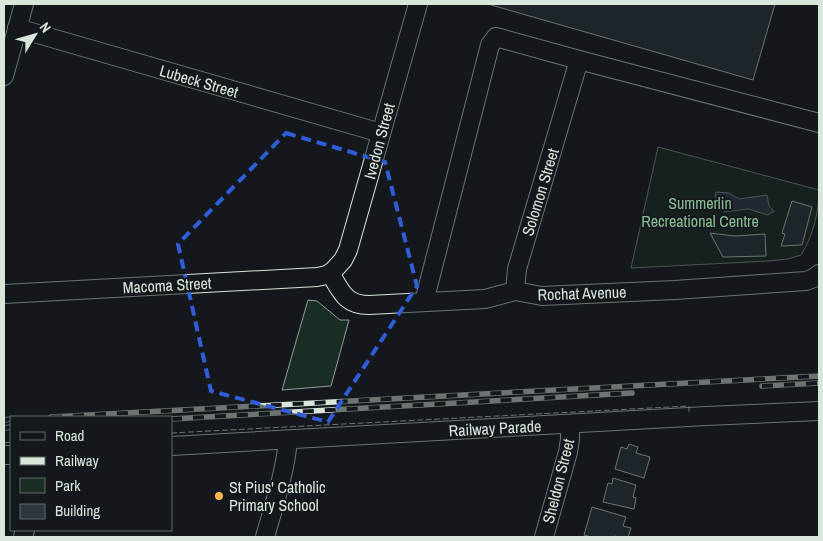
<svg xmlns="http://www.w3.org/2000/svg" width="823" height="541" viewBox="0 0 823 541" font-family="'Archivo Narrow',sans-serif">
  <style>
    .green { fill: #1a2d24; stroke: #939e99 }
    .water { fill: #2f3f4d; stroke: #939e99 }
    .building { fill: #2c363c; stroke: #d8e6dc }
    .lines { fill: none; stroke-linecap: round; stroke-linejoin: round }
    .minor-casing { stroke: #d8e6dc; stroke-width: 20 }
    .minor { stroke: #14181c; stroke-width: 18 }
    .rail-casing { stroke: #d8e6dc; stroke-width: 5.5 }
    .rail { stroke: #14181c; stroke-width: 4; stroke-dasharray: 11; stroke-linecap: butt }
    .fence { stroke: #d8e6dc; stroke-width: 1; stroke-dasharray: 6 2.5; stroke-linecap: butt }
    .marked { fill: none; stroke: #305dd8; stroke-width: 4; stroke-dasharray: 10 6; stroke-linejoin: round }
    .poi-dot { fill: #ffb74d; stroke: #14181c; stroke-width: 2 }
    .labels { text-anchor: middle; stroke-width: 4; stroke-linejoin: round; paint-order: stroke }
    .street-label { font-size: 16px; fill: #d8e6dc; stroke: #14181c }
    .park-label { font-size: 16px; fill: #8ac095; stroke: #14181c }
    .poi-label { font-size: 16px; fill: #d8e6dc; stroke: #14181c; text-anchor: start }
  </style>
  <rect width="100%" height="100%" fill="#14181c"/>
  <g class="green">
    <path d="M658,147L819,190C819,212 813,236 801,255L788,259L769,261L631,268Z"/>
    <polygon points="308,300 317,301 340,320 349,320 331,386 282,390"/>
  </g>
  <polygon class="water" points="716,192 729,193 739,199 767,195 769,206 774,211 768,215 748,209 724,212 722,201 715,197"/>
  <g class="building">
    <polygon points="492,4 775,4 753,80 491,5"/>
    <polygon points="792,201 812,207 802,245 781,246 785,234 782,233"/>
    <polygon points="710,233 735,236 765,234 766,256 723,257"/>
    <polygon points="629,444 638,447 636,453 650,457 644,478 615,469 621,447 627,449"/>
    <polygon points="613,478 636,485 633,497 636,498 634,509 603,502 608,483 612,484"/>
    <polygon points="592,507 626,517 623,526 631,528 628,537 620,537 615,536 614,537 591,537 584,535"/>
  </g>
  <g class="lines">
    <defs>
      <g id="minor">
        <polyline points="17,28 381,133"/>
        <polyline points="4,76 24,4"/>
        <path d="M330,273C341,291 345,305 369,305L485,299L515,291L542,296L675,290L806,281L814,278L819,274"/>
        <polyline points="515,291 517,269 579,60 819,123"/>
        <polyline points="4,294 317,277 327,275 333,271 343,260 348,250 418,4"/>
        <polyline points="424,302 490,45 496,37 579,60"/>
        <polyline points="171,446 706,416 819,411"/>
        <polyline points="4,455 11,455"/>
        <polyline points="23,537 25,530"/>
        <path d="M265,537C274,505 285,473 288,440"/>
        <polyline points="544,537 568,452 570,439 570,424"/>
      </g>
    </defs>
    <use href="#minor" class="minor-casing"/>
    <use href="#minor" class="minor"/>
    <defs>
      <g id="rail">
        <polyline points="762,386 819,383"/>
        <polyline points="51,417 819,376"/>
        <polyline points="171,419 632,393"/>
        <polyline points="4,420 11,419"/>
        <polyline points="4,428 11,427"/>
      </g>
    </defs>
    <use href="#rail" class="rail-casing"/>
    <use href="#rail" class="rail"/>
    <g class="fence">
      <polyline points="171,433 689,406 689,412"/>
      <polyline points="4,443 11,442"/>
    </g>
  </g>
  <path d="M0 0H823V541H0ZM286,133L385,162L417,286L328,422L211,391L178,244Z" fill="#14181c" fill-opacity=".55" fill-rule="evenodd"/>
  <path class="marked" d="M286,133L385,162L417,286L328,422L211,391L178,244Z"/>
  <circle class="poi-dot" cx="219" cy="496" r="5"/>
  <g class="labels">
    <g class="street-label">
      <text transform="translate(199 81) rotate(16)" y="6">Lubeck Street</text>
      <text transform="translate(379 141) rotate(-75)" y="6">Ivedon Street</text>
      <text transform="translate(540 192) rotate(-73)" y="6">Solomon Street</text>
      <text transform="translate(167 285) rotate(-3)" y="6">Macoma Street</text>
      <text transform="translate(582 293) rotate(-2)" y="6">Rochat Avenue</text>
      <text transform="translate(495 428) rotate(-3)" y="6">Railway Parade</text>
      <text transform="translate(558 481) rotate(-76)" y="6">Sheldon Street</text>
    </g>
    <g class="park-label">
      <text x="700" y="209">Summerlin<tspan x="700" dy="18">Recreational Centre</tspan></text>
    </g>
    <g class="poi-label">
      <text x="229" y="493">St Pius' Catholic<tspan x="229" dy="18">Primary School</tspan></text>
    </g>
  </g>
  <rect width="823" height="541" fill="none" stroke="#d8e6dc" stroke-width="10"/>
  <rect x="10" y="416" width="162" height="115" fill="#14181c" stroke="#626a69"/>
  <rect x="20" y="432" width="25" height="8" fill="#14181c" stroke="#626a69"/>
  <text x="55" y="441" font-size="15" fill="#d8e6dc">Road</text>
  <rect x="20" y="457" width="25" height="8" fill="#d8e6dc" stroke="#626a69"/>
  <text x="55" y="466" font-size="15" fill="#d8e6dc">Railway</text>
  <rect x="20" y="478" width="25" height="15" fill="#1a2d24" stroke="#626a69"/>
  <text x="55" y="491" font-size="15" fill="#d8e6dc">Park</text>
  <rect x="20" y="504" width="25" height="15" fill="#2c363c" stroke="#626a69"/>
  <text x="55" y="516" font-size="15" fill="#d8e6dc">Building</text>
  <g transform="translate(35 35) rotate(53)" stroke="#14181c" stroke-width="4" paint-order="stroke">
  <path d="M0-4L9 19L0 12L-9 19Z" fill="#d8e6dc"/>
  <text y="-8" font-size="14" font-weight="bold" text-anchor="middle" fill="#d8e6dc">N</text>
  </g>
</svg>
